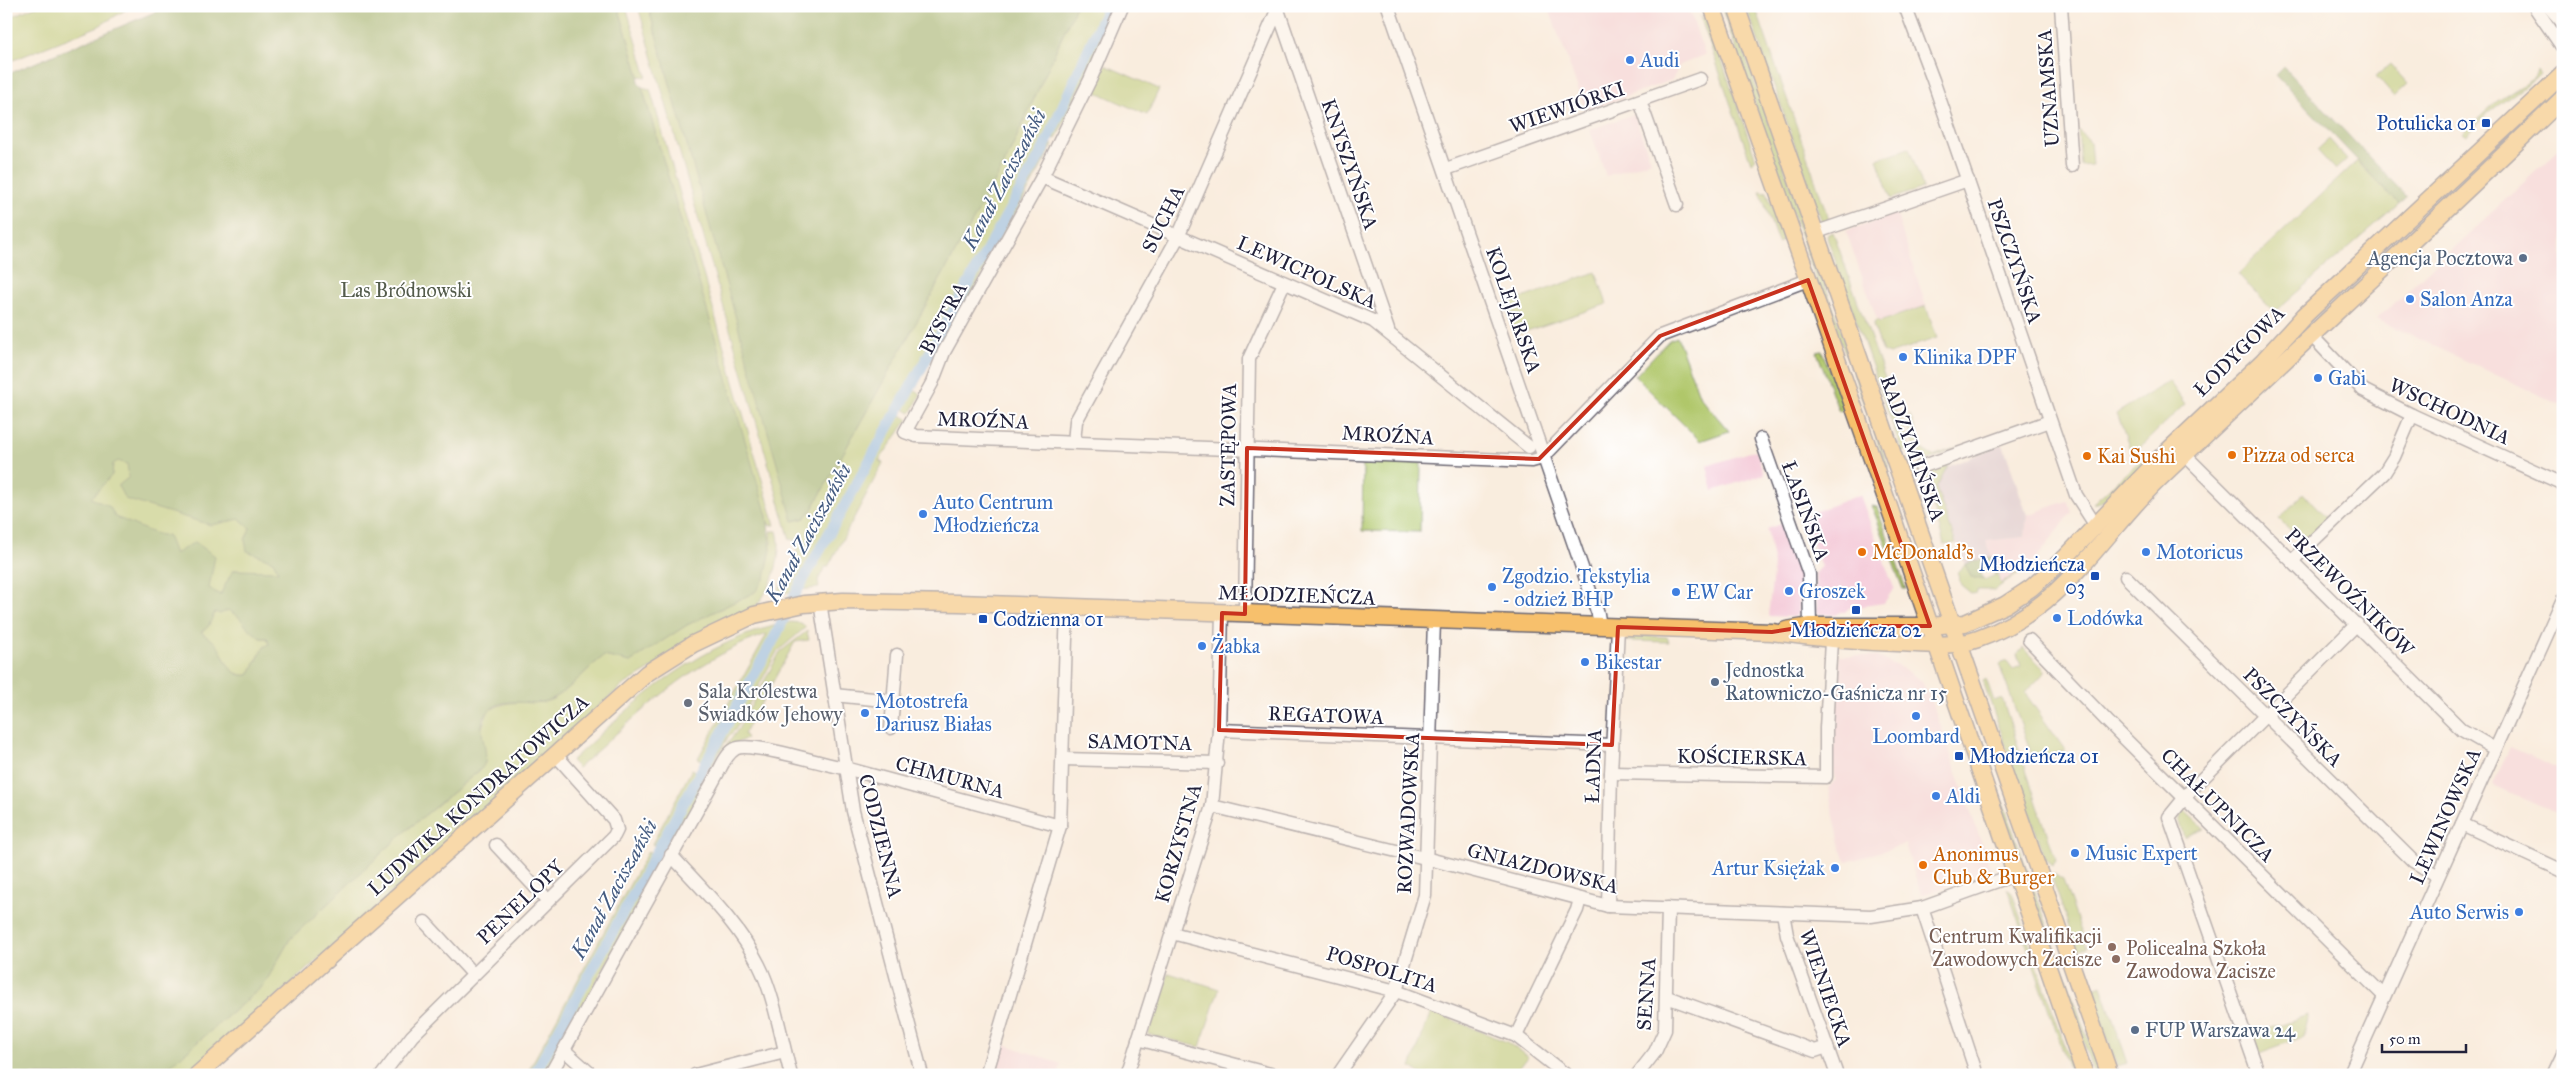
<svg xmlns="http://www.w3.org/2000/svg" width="2569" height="1081" viewBox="0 0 2569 1081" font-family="'IM FELL Great Primer',serif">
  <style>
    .built { fill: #f5cfdb }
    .industrial { fill: #d1bdcc }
    .green { fill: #b0c76b; stroke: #697453 }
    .forest { fill: #8cac5f; stroke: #57674d; fill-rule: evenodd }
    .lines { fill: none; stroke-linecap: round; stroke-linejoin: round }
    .canal { stroke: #78b1e8; stroke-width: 11 }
    .minor-casing { stroke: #6d6974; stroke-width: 15 }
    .major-casing { stroke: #6d6974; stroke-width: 19 }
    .minor { stroke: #fff; stroke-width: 12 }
    .major { stroke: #f7c06c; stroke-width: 16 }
    .marked { fill: none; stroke: #c8321e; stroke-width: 4; stroke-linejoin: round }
    .shop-dot { fill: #3f7fe0; stroke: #fff; stroke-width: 2 }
    .transit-dot { fill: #1a4fb4; stroke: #fff; stroke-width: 2 }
    .service-dot { fill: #5c6f8a; stroke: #fff; stroke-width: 2 }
    .food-dot { fill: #e8710a; stroke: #fff; stroke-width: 2 }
    .worship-dot { fill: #6b7280; stroke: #fff; stroke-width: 2 }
    .education-dot { fill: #8d6e63; stroke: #fff; stroke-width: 2 }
    .labels { text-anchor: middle; stroke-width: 4; stroke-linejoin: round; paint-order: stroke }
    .shop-label { font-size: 20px; fill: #366cbe; stroke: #fff; text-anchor: start }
    .street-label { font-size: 20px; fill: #22223b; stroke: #fff }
    .transit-label { font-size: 20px; fill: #164399; stroke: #fff; text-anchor: end }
    .service-label { font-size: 20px; fill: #4e5e75; stroke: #fff; text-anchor: start }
    .park-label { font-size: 20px; fill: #545c4c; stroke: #fff }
    .food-label { font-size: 20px; fill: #c56008; stroke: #fff; text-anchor: start }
    .worship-label { font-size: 20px; fill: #5b616d; stroke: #fff; text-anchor: start }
    .education-label { font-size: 20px; fill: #785e54; stroke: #fff; text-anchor: end }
    .water-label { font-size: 21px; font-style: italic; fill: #445b80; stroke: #fff }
  </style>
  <rect width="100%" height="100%" fill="#fff"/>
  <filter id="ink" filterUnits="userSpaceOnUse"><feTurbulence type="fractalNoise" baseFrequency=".02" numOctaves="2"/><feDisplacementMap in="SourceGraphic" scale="10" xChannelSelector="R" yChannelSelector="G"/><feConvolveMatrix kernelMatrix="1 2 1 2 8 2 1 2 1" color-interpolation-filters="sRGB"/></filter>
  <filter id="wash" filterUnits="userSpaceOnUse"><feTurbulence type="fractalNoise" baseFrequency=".0096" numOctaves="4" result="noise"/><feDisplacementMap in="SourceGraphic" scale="20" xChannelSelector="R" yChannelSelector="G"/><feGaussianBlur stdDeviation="1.12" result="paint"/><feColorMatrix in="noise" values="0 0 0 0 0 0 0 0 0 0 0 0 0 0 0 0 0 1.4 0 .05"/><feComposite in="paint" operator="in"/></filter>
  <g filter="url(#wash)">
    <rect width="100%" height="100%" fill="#f9edde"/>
    <g class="built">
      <polygon points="1548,6 1688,6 1705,55 1680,65 1672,80 1586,111"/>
      <polygon points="1634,114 1651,161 1606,176 1590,130"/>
      <polygon points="2563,146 2563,406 2376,319 2404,296 2408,290"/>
      <polygon points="1896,213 1926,306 1878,322 1846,231"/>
      <polygon points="1756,450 1764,474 1713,491 1707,466"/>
      <polygon points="1860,495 1894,588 1884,603 1849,608 1845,612 1840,612 1836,615 1819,614 1817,610 1815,574 1821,567 1810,535 1806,535 1800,517"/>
      <polygon points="2067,501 2072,512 2037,558 2001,584 1986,541 2025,537 2027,515"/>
      <polygon points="1783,523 1784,527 1787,526 1799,574 1798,614 1794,617 1768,616 1774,565 1767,529"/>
      <polygon points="1839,656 1875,656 1904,669 1922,681 1940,724 1992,873 1921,895 1905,844 1847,862 1841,849 1828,788 1836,780 1833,764"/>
      <polygon points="2510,747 2563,770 2563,816 2493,785"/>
      <polygon points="1004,1044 1061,1064 1058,1075 995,1075"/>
    </g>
    <polygon class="industrial" points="2003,444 2027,515 2025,537 1986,541 1992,557 1965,564 1936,488 1947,467"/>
    <g class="green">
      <polygon points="36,6 132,6 99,26 6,63 6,19"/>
      <polygon points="618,6 626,6 647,77 639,76"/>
      <path d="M638,6H648L794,521L805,518L811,511L1004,165L1076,6H1106L1042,149L795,591L778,594L782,581L791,583C795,567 800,555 794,539L790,540Z"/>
      <polygon points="1110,6 1118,6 1056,139 1052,137"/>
      <polygon points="1721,6 1728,6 1889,468 1887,469 1849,361 1827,311"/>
      <polygon points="1746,6 1755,6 1829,220 1823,225"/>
      <polygon points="1700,16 1709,23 1756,159 1751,163"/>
      <polygon points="2390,64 2408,84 2394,97 2376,76"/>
      <polygon points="1105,65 1159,89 1147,115 1094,91"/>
      <polygon points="2537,70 2540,74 2535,79 2486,114 2467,136 2463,133 2496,102 2534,78"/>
      <polygon points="642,87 650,89 775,525 769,525"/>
      <polygon points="2078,130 2090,141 2092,165 2081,166"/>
      <polygon points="2329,139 2347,159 2335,170 2317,150"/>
      <polygon points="1048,143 1053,145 948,338 943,335 913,390 921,394 911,413 902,408"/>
      <polygon points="1909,148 1923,188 1891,199 1877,159"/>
      <polygon points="2357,161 2399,204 2274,312 2238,274"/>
      <polygon points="1760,191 1767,192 1783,238 1781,242 1778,243"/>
      <path d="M1833,232L1885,378C1882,396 1889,401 1898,415C1904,424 1906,439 1910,449L1902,452L1827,237L1828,234Z"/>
      <polygon points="1596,272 1607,304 1515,335 1505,304"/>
      <polygon points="1926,306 1937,338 1889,354 1883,352 1873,325 1877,319 1879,322"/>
      <path d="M6,323L135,400L316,599L256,571L233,570L255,633L260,638H267L269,644L260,654L249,675C233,677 227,666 222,653L213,654L56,481Z"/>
      <polygon points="1677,337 1700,397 1729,431 1700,441 1635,376 1669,340"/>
      <polygon points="1822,351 1844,408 1841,411 1839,412 1817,352"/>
      <polygon points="2169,381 2185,404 2132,455 2117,413"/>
      <polygon points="898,414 908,419 879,461 883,463 828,567 825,567 818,580 819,588 799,590"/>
      <path d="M1910,415L1923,450L1933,456L1961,446L1928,460C1914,456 1910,431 1906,418Z"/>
      <path d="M2145,456V463C2134,473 2108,506 2093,503Z"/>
      <polygon points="1363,461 1421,463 1420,532 1362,531"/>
      <polygon points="1948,465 1936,488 1956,543 1944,545 1926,479 1930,471"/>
      <polygon points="2303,494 2329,521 2305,544 2279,519"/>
      <polygon points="1872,506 1877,507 1906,589 1903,589"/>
      <path d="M771,531H777C784,554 772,587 757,605L622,686L189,1075H159L264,985L290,939L402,834L480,770L486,761L481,729L488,712L450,743L498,702L492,709C514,696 534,708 553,699C570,690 587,668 604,656L630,662L687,625L755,592L765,577L771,543Z"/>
      <polygon points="1965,564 1971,577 1984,580 1998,574 2001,584 2025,567 2026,569 1994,590 1977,590 1977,593 1972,594 1961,585 1957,572"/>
      <path d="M791,622L801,623L806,627L777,652L735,730L728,737L712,766L698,758L767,634C691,660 637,716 578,768L571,761C636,701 701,639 791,622Z"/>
      <polygon points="807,631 809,640 795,642 744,734 747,738 728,747 722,752 739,728 780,652"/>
      <polygon points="1630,635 1667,637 1669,642 1623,641"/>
      <polygon points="2023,648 2046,671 2025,693 2065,750 2034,761 1999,664 2007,661 2013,669 2021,666 2017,655"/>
      <polygon points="1986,679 1994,701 2002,698 2056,860 2052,865 2046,860 2041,846 1983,681"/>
      <polygon points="692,769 705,777 706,780 677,835 673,833 663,850 652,844"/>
      <polygon points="1991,769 2101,1075 2095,1075 1988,770"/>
      <polygon points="2183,811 2186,812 2204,829 2184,837 2179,822"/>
      <polygon points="648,851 660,857 651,873 655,875 545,1075 526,1075"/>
      <polygon points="2054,874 2063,880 2087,947 2077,950 2051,875"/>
      <polygon points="2007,888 2012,893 2075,1075 2072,1075 2067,1063"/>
      <polygon points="1169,973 1219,989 1200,1047 1148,1034"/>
      <polygon points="2101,985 2128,1063 2117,1066 2091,989"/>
      <polygon points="1431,1011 1507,1042 1528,1057 1514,1075 1423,1075 1411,1067"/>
      <polygon points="2308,1015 2303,1037 2259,1053 2252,1034"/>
    </g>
    <g class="forest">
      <path d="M169,6H618L639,76L638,82L642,87L767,516L771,549L765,578L755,592L687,625L630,662L604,656C586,668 566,696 546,701C525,707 500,693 485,716C475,733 493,753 482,768L402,834L290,939L264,985L159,1075H6V75ZM118,461L127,464L129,477L118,486L125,499L211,525L240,519L250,528L245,540L247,551L273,561L278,571L233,570L220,595L209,588L215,556L195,542L175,554L168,536C149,534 133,523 115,517L110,507L91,498L112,475L113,464ZM228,610L239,617L246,626L260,638H267L269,644L264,647L249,675C229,678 226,658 217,645C213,639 206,637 201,632L208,627L215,612L220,614Z"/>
      <polygon points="648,6 1076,6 1004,165 811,511 805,518 793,521"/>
      <polygon points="2284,67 2407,197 2399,204 2276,75"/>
      <polygon points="1992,557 1998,574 1995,575 1991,566 1980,571 1984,580 1971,577 1965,564"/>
    </g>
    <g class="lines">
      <polyline class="canal" points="534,1075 776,635 797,591 1043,150 1108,6"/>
    </g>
  </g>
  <g filter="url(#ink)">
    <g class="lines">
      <defs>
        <g id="minor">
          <polyline points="1122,6 1090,80 1042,177 944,352 932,383 905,432 916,436 980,439 1532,461 1539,459 1550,450 1660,336 1808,280"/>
          <polyline points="1388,6 1598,614 1600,627"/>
          <polyline points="1905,6 1933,80 2076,495 2096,526"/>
          <polyline points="2061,6 2072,166"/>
          <polyline points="2534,6 2563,48"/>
          <polyline points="2548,6 2563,23"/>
          <polyline points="1278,10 1388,330"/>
          <polyline points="1640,101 1677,205"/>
          <polyline points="1446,169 1700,79"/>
          <polyline points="1042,177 1373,321 1529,447"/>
          <polyline points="1814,233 1968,180"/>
          <polyline points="2312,336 2363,390 2412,415 2563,484"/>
          <polyline points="1761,439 1809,574 1810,626"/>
          <polyline points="1074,442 1076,421 1178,237 1279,6"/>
          <polyline points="2185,455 2462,730 2495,749"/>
          <polyline points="1921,467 2050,421"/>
          <polyline points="2292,561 2384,473 2394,457 2412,415"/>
          <polyline points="2126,577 2413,861 2438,876"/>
          <polyline points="820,602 853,811 922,1075"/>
          <polyline points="1245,614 1249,359 1284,283"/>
          <polyline points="2029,640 2107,721 2384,996"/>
          <polyline points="834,695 893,701"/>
          <polyline points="891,728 897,655"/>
          <polyline points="1219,730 1612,745"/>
          <polyline points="1063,759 1217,763"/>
          <polyline points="1611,773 1826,777 1826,728 1831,641"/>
          <polyline points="1212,806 1425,858 1608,906 1871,916 1922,908 2017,874"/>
          <polyline points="2462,824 2563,871"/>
          <polyline points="496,845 548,901"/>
          <path d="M671,855C702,889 738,923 759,965C774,994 782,1042 791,1075"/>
          <polyline points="1608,906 1611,773 1618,627"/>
          <polyline points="1922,908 1977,1075"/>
          <polyline points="1783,913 1787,935 1837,1075"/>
          <polyline points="425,922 473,974"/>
          <polyline points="1172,933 1396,991 1516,1036 1566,1075"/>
          <polyline points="1667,997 1815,1051 1827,1047"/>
          <polyline points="1516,1036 1577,910 1580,899"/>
          <polyline points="1138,1039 1274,1075"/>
          <polyline points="564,1050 592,1075"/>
          <polyline points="382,1075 412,1036 614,836 617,830 614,820 555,754"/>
          <path d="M550,1075L715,778C721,768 725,755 735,749C749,740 823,765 845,768L1060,826"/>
          <polyline points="695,1075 785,1052"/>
          <polyline points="986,1075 1060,826 1067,607"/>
          <polyline points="1127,1075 1212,806 1219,730 1222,613"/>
          <polyline points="1338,1075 1396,991 1425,895 1434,621"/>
          <polyline points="1637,1075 1655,1052 1665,1030 1668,908"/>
          <polyline points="2259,1075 2169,817 2191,790 2357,624"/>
          <polyline points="2349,1075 2563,599"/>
          <polyline points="2553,1075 2563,1054"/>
        </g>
        <g id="major">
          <polyline points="1712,6 1888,504 2085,1075"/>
          <polyline points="1736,6 2110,1075"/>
          <polyline points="1786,630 1810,626 1930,626 1965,623 2005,605 2031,588 2066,557 2156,462 2263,361 2305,315 2563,74"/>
          <path d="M197,1075L647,673L693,644L754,615L804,604L843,601L959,603L1772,632C1814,638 1855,642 1898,643C1924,644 1953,648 1978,639C2063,609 2099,538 2158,480C2292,352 2430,227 2563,98"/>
        </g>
      </defs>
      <use href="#minor" class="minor-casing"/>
      <use href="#major" class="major-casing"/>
      <use href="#minor" class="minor"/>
      <use href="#major" class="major"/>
    </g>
  </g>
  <path d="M0 0H2569V1081H0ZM1808,280L1930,626H1810L1772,632L1618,627L1612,745L1219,730L1222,613L1245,614L1247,448L1539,459L1660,336Z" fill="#f9edde" fill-opacity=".55" fill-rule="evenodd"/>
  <path class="marked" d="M1808,280L1930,626H1810L1772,632L1618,627L1612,745L1219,730L1222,613L1245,614L1247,448L1539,459L1660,336Z"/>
  <g class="shop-dot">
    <circle cx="1630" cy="60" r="5"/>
    <circle cx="2410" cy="299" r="5"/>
    <circle cx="1903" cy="357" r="5"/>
    <circle cx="2318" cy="378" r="5"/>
    <circle cx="923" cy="514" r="5"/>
    <circle cx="2146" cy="552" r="5"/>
    <circle cx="1492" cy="587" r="5"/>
    <circle cx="1789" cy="591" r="5"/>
    <circle cx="1676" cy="592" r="5"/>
    <circle cx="2057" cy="618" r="5"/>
    <circle cx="1202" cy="646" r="5"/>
    <circle cx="1585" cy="662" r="5"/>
    <circle cx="865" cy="713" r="5"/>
    <circle cx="1916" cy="716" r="5"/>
    <circle cx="1936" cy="796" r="5"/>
    <circle cx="2075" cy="853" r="5"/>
    <circle cx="1835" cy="868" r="5"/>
    <circle cx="2519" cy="912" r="5"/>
  </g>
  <g class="transit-dot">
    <rect x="2481" y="118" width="10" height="10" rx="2.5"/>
    <rect x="2090" y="571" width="10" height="10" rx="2.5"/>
    <rect x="1851" y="605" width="10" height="10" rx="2.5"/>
    <rect x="978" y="614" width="10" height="10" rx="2.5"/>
    <rect x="1954" y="751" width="10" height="10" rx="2.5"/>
  </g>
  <g class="service-dot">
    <circle cx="2523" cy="258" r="5"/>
    <circle cx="1715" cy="682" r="5"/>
    <circle cx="2135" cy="1030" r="5"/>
  </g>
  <g class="food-dot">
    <circle cx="2232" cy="455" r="5"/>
    <circle cx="2087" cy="456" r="5"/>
    <circle cx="1862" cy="552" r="5"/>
    <circle cx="1923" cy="865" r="5"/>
  </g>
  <circle class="worship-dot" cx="688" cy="703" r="5"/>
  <g class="education-dot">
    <circle cx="2112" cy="947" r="5"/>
    <circle cx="2116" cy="959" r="5"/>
  </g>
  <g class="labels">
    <g class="shop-label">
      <text x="1640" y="67">Audi</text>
      <text x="2420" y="306">Salon Anza</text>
      <text x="1913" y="364">Klinika DPF</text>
      <text x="2328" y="385">Gabi</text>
      <text x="933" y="509">Auto Centrum<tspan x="933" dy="23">Młodzieńcza</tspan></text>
      <text x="2156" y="559">Motoricus</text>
      <text x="1502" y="583">Zgodzio. Tekstylia<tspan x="1502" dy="23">- odzież BHP</tspan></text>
      <text x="1799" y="598">Groszek</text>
      <text x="1686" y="599">EW Car</text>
      <text x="2067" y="625">Lodówka</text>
      <text x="1212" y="653">Żabka</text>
      <text x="1595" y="669">Bikestar</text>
      <text x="875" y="708">Motostrefa<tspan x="875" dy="23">Dariusz Białas</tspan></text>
      <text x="1916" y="743" text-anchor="middle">Loombard</text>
      <text x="1946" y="803">Aldi</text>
      <text x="2085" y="860">Music Expert</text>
      <text x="1825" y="875" text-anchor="end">Artur Księżak</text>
      <text x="2509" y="919" text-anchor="end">Auto Serwis</text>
    </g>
    <g class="street-label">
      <text transform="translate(2048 88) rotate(-94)" y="7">UZNAMSKA</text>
      <text transform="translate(1567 107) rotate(-19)" y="7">WIEWIÓRKI</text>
      <text transform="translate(1350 164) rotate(71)" y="7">KNYSZYŃSKA</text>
      <text transform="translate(1163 219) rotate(-64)" y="7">SUCHA</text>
      <text transform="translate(2015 261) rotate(71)" y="7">PSZCZYŃSKA</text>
      <text transform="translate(1307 272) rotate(24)" y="7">LEWICPOLSKA</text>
      <text transform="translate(1514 310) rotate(71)" y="7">KOLEJARSKA</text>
      <text transform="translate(943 318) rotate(-62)" y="7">BYSTRA</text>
      <text transform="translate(2239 351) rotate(-45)" y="7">ŁODYGOWA</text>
      <text transform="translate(2450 411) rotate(25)" y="7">WSCHODNIA</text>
      <text transform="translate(983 420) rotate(2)" y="7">MROŹNA</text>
      <text transform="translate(1388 435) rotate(3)" y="7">MROŹNA</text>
      <text transform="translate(1228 445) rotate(-89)" y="7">ZASTĘPOWA</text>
      <text transform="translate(1913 448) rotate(70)" y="7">RADZYMIŃSKA</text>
      <text transform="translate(1806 511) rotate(70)" y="7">ŁASIŃSKA</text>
      <text transform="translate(2350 592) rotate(45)" y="7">PRZEWOŹNIKÓW</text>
      <text transform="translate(1297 595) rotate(2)" y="7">MŁODZIEŃCZA</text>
      <text transform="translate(1326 715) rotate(2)" y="7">REGATOWA</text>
      <text transform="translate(2293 717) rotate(45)" y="7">PSZCZYŃSKA</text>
      <text transform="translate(1140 742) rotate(1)" y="7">SAMOTNA</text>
      <text transform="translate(1742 757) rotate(1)" y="7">KOŚCIERSKA</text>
      <text transform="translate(1593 766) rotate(-88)" y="7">ŁADNA</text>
      <text transform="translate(950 777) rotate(15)" y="7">CHMURNA</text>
      <text transform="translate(478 795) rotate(-42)" y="7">LUDWIKA KONDRATOWICZA</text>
      <text transform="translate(2218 805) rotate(45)" y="7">CHAŁUPNICZA</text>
      <text transform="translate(1408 813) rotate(-87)" y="7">ROZWADOWSKA</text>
      <text transform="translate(2445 816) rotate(-66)" y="7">LEWINOWSKA</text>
      <text transform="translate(881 836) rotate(76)" y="7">CODZIENNA</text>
      <text transform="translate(1178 843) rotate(-74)" y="7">KORZYSTNA</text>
      <text transform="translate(1543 868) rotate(14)" y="7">GNIAZDOWSKA</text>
      <text transform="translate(520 902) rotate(-44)" y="7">PENELOPY</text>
      <text transform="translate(1382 969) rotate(17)" y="7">POSPOLITA</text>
      <text transform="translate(1826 988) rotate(71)" y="7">WIENIECKA</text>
      <text transform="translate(1646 994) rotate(-86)" y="7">SENNA</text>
    </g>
    <g class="transit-label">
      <text x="2476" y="130">Potulicka 01</text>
      <text x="2085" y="571">Młodzieńcza<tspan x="2085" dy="23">03</tspan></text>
      <text x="993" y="626" text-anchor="start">Codzienna 01</text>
      <text x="1856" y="637" text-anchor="middle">Młodzieńcza 02</text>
      <text x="1969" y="763" text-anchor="start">Młodzieńcza 01</text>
    </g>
    <g class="service-label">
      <text x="2513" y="265" text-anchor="end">Agencja Pocztowa</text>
      <text x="1725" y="677">Jednostka<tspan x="1725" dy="23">Ratowniczo-Gaśnicza nr 15</tspan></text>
      <text x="2145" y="1037">FUP Warszawa 24</text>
    </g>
    <g class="park-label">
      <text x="406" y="297">Las Bródnowski</text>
    </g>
    <g class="food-label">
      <text x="2242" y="462">Pizza od serca</text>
      <text x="2097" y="463">Kai Sushi</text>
      <text x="1872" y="559">McDonald's</text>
      <text x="1933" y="861">Anonimus<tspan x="1933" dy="23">Club &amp; Burger</tspan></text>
    </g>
    <g class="worship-label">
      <text x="698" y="698">Sala Królestwa<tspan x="698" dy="23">Świadków Jehowy</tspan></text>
    </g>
    <g class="education-label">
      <text x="2102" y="943">Centrum Kwalifikacji<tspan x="2102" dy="23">Zawodowych Zacisze</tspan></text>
      <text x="2126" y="955" text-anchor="start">Policealna Szkoła<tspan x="2126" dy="23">Zawodowa Zacisze</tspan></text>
    </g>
    <g class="water-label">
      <text transform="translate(1004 179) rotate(-62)" y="7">Kanał Zaciszański</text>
      <text transform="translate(808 533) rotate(-61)" y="7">Kanał Zaciszański</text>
      <text transform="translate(614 889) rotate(-61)" y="7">Kanał Zaciszański</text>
    </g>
  </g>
  <rect width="2569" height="1081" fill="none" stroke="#fff" stroke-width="25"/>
  <path d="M2382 1044v8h84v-8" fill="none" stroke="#22223b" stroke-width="2.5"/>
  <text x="2389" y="1044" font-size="15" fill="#22223b" stroke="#ffffff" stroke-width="4" paint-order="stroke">50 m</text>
</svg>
